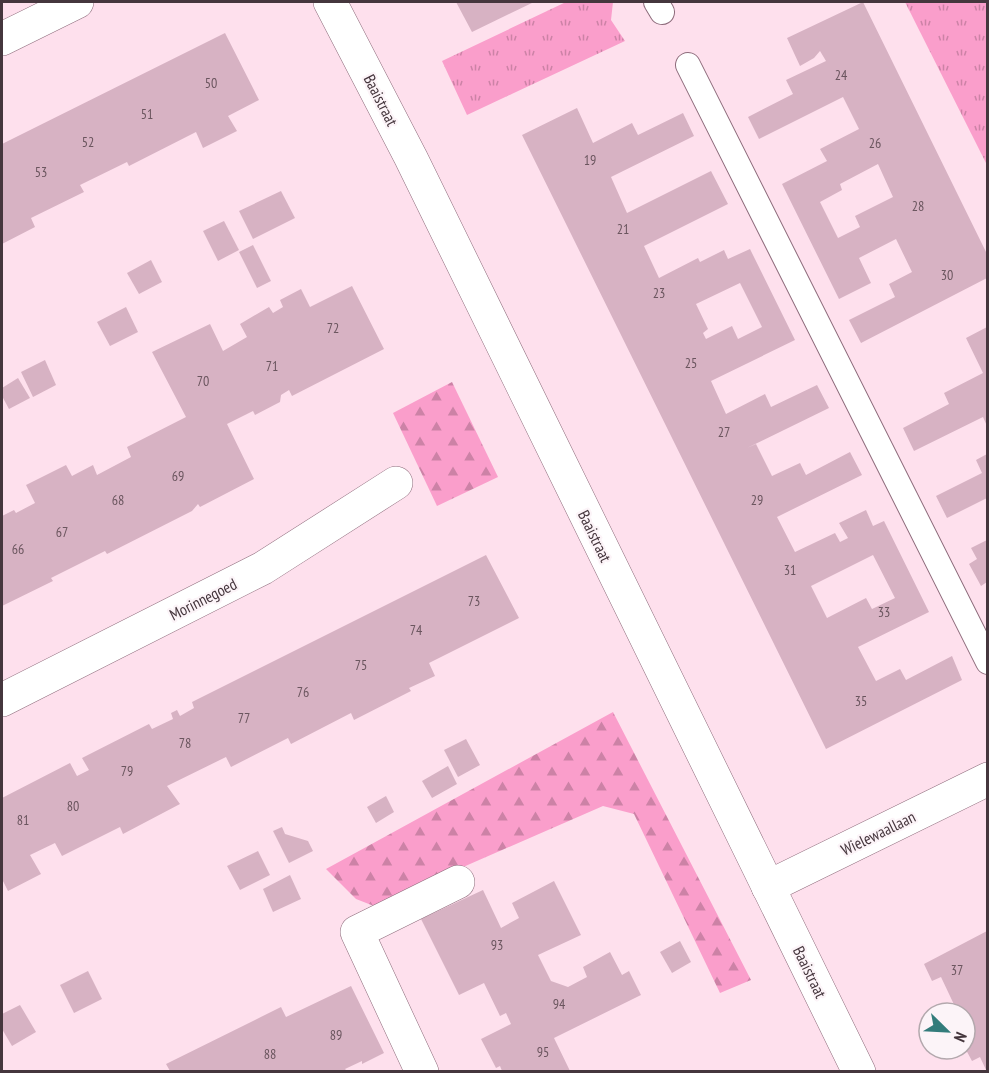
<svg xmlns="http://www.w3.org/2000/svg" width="989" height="1073" viewBox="0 0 989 1073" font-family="'PT Sans Narrow',sans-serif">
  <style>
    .grass { fill: url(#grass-tufts) }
    .forest { fill: url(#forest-firs) }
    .building { fill: #d7b2c3; fill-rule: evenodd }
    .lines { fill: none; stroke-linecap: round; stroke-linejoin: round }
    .lane-casing { stroke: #8e6c7c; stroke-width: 26 }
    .street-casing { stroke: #8e6c7c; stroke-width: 34 }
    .lane { stroke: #fff; stroke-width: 24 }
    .street { stroke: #fff; stroke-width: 33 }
    .labels { text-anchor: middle; stroke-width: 4.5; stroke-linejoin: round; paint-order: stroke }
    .number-label { font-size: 14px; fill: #6a555e }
    .street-label { font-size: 16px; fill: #45363d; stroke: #fcf4f8 }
  </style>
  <defs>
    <pattern id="grass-tufts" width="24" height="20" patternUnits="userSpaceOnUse" patternTransform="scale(1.5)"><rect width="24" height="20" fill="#fa9ecb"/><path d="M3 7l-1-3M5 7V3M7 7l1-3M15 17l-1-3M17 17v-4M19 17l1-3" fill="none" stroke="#cc82a6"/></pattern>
    <pattern id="forest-firs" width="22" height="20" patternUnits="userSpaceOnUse" patternTransform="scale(1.5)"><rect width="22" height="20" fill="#fa9ecb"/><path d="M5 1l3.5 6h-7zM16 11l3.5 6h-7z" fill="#cc82a6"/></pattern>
  </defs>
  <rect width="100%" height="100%" fill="#fee0ed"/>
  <g class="grass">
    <polygon points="566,2 613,2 611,20 625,41 467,115 442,61"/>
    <polygon points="905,2 987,2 987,165"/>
  </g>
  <g class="forest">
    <polygon points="452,382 498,477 437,506 393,413"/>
    <polygon points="613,712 751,980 720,993 634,814 603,806 374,906 356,899 326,869"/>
  </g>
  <g class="building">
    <polygon points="456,2 534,2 472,32"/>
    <path d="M863,2L987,254V278L861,343L849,320L895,297L889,284L912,272L896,239L859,258L871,283L839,299L782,184L827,161L820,149L859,129L843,97L759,139L748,117L793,94L786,80L826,61L820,51L814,58L800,66L787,38ZM878,164L893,197L855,216L860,227L838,238L820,202L842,190L840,184Z"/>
    <polygon points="225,33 259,100 228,116 237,131 203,148 196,132 129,166 127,162 80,185 84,192 31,218 35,227 2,244 2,144"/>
    <path d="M577,108L593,143L632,123L638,135L683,113L694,136L611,177L627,213L711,171L728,204L644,246L659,278L698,258L700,262L724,250L728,259L750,249L795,340L711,381L726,414L765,394L771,407L817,385L829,408L747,448L756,444L772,476L800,463L806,475L850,452L862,475L777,517L795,552L835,533L840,542L848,538L839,523L866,510L873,526L884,521L929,612L858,647L876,681L900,669L906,680L952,656L962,680L826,749L522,135ZM740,283L762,327L738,339L732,326L706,339L703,333L708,329L696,304ZM873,555L895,598L872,609L866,598L827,618L811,586Z"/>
    <polygon points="281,191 295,218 253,239 239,211"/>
    <polygon points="224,221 239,250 218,261 203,231"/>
    <polygon points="253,245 271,281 257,288 239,252"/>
    <polygon points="151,260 162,282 139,294 127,273"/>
    <polygon points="352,286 384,349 292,396 289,390 281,395 280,402 255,415 253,411 227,424 254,479 200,507 198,504 192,511 109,553 107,554 105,551 51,578 53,581 2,606 2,516 14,510 16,513 35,503 26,485 66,465 72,476 93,465 97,475 131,457 127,447 186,417 152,352 210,324 223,351 247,337 240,324 269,307 273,313 283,307 280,300 301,289 310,307"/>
    <polygon points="126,307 138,332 110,346 97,322"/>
    <polygon points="987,327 987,426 983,417 914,451 903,428 949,404 944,393 983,373 966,338"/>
    <polygon points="45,360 56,385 33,397 21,372"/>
    <polygon points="18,378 30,398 9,409 2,396 2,388"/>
    <polygon points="987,454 987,498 947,518 936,496 982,473 976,460"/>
    <polygon points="987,540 987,582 981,586 969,564 977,559 971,548"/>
    <polygon points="486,555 519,618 429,663 435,676 409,688 411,691 354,720 351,713 291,744 288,738 231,767 226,757 167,786 180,804 123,834 120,827 62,856 55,843 30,855 41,874 8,891 2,879 2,798 70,763 77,776 89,770 82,758 149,724 152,729 173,719 171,713 177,710 180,716 194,708 192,702"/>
    <polygon points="466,739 480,765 458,777 444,750"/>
    <polygon points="448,766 457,784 432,798 422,781"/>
    <polygon points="386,796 394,812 376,823 367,807"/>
    <polygon points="282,827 285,834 308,841 313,851 289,863 273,831"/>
    <polygon points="258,851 270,875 240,890 227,866"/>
    <polygon points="290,875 301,899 273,912 263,889"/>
    <polygon points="554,881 581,935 538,955 551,981 568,987 587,977 583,967 610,952 622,975 629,971 641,995 554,1038 570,1071 502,1071 500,1066 496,1068 495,1066 481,1039 511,1024 506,1013 500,1016 484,983 459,995 421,919 483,890 501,928 519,918 512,903"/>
    <polygon points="987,931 987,1072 980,1057 972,1061 965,1048 965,1013 958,1013 941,977 932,981 924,964"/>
    <polygon points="680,941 691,962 672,973 660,952"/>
    <polygon points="88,971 102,999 74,1013 60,985"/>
    <polygon points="351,986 384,1053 362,1064 362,1061 345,1069 347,1071 170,1071 166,1064 281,1007 286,1017"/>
    <polygon points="20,1005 36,1032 12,1046 2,1029 2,1014"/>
  </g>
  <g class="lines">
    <defs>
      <g id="lane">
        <polyline points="656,2 662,12"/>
        <polyline points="688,65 988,662"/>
      </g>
      <g id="street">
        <polyline points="330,2 411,158 859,1072"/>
        <polyline points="2,39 77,2"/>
        <polyline points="2,700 263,568 396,483"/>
        <polyline points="768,887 988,779"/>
        <polyline points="422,1072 357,932 458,882"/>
      </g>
    </defs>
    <use href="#lane" class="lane-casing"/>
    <use href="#street" class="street-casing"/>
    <use href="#lane" class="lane"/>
    <use href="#street" class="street"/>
  </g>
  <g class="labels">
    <g class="number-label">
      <text x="841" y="80">24</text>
      <text x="211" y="88">50</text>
      <text x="147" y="119">51</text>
      <text x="88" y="147">52</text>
      <text x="875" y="148">26</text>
      <text x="590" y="165">19</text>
      <text x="41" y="177">53</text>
      <text x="918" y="211">28</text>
      <text x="623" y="234">21</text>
      <text x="947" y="280">30</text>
      <text x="659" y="298">23</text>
      <text x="333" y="333">72</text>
      <text x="691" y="368">25</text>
      <text x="272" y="371">71</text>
      <text x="203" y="386">70</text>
      <text x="724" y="437">27</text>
      <text x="178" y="481">69</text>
      <text x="118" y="505">68</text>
      <text x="757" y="505">29</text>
      <text x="62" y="537">67</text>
      <text x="18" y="554">66</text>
      <text x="790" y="575">31</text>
      <text x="474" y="606">73</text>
      <text x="884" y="617">33</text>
      <text x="416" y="635">74</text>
      <text x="361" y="670">75</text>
      <text x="303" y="697">76</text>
      <text x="861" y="706">35</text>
      <text x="244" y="723">77</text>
      <text x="185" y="748">78</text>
      <text x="127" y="776">79</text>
      <text x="73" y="811">80</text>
      <text x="23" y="825">81</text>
      <text x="497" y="950">93</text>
      <text x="957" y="975">37</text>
      <text x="559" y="1009">94</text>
      <text x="336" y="1040">89</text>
      <text x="543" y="1057">95</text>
      <text x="270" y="1059">88</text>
    </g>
    <g class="street-label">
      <text transform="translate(381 100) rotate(63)" y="6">Baaistraat</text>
      <text transform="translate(595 536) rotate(64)" y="6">Baaistraat</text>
      <text transform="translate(203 599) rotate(-27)" y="6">Morinnegoed</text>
      <text transform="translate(878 833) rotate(-26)" y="6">Wielewaallaan</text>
      <text transform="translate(810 972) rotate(64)" y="6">Baaistraat</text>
    </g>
  </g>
  <rect width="989" height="1073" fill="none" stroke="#45363d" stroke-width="6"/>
  <g transform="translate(947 1031) rotate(114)"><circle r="28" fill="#fcf4f8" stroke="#b3a8ad" stroke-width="1.5"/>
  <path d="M0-4.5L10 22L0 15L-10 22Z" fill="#337c7b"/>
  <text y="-9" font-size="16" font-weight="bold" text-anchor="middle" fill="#45363d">N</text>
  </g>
</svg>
